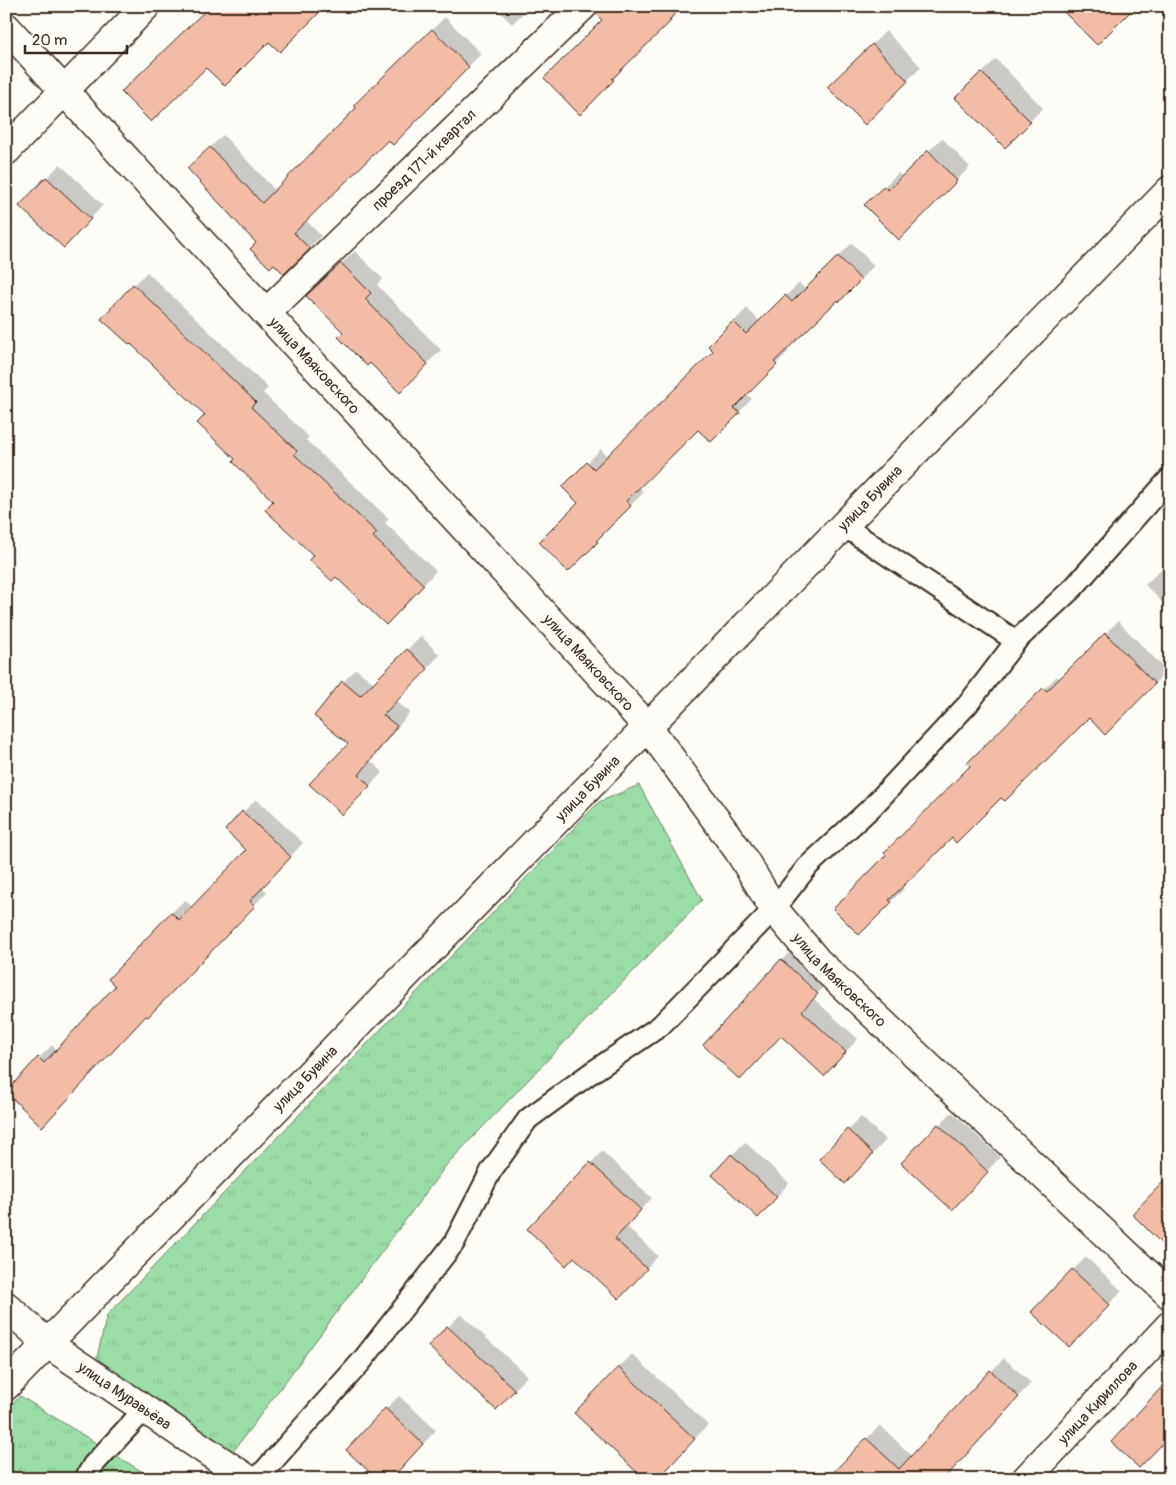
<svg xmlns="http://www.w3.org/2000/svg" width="1176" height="1485" viewBox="0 0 1176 1485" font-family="Pangolin,sans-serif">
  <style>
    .grass { fill: url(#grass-tufts); stroke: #6b8463 }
    .shadow { fill: #0003 }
    .building { fill: #f3bca7; stroke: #3b2a1e }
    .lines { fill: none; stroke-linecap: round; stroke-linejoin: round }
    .lane-casing { stroke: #3b2a1e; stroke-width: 24 }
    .street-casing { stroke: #3b2a1e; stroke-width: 31 }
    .lane { stroke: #fdfcf7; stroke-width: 20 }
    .street { stroke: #fdfcf7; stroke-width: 28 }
    .labels { text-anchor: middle; stroke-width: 4; stroke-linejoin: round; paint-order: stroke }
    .street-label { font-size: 15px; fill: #3b2a1e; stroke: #fdfcf7 }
  </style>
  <defs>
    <pattern id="grass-tufts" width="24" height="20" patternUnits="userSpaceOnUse" patternTransform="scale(1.25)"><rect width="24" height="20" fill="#9bdda8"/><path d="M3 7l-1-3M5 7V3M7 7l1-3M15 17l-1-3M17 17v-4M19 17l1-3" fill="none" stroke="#86be90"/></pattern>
  </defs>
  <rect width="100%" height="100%" fill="#fdfcf7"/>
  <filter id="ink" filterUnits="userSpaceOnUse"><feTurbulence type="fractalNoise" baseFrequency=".02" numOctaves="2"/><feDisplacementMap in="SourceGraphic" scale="10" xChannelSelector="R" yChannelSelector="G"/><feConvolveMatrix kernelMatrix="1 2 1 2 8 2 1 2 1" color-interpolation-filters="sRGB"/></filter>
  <g filter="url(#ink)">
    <g class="grass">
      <polygon points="639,785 702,900 448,1163 232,1453 96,1361 107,1315 599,802"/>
      <polygon points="20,1396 154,1479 6,1479 6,1411"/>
    </g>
    <g class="shadow">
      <polygon points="494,6 530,6 512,24"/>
      <polygon points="682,6 683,7 625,65 626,66 580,113 603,20"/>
      <polygon points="445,17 481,54 393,143 388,138 306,220 321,236 284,272 258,243 201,156 223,135 276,191 358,108 355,105"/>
      <polygon points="886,31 921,67 865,123 829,87"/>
      <polygon points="996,59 1043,108 1005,146 957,98"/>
      <polygon points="942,138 970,167 899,238 866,205 898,173 902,177"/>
      <polygon points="60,164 103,205 77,233 21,206"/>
      <polygon points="852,243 874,266 839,300 838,298 787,348 789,351 746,394 752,399 711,441 698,428 639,487 644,492 568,570 580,503 564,487 601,449 608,457 714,351 710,346 747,308 760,322 799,283 806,290"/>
      <polygon points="355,251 383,279 377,285 441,350 400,391 370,362 345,332 321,282"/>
      <polygon points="147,272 268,388 263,393 309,437 306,440 389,519 385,523 436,571 400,610 315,555 275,501 237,459 207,415 134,285"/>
      <polygon points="1170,560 1170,610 1145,585"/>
      <polygon points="1118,621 1167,671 1105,733 1089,716 1001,796 952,836 901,886 904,889 859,933 971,766 969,763 1057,676 1060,679"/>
      <polygon points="421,636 440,655 395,701 410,712 371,761 383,772 356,800 343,682 356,669 374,683"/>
      <polygon points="256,799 303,843 262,887 267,892 197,965 147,1014 55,1112 39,1058 52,1045 57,1050 117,986 171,913 185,900 193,908 248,850 226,830"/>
      <polygon points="794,947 830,980 813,998 858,1039 836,1062 781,1035 705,1045"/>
      <polygon points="952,1112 1000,1157 965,1196 939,1125"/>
      <polygon points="861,1117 886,1140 859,1169 848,1130"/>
      <polygon points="745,1142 789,1183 771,1203 732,1155"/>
      <polygon points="602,1151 652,1198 626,1226 658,1256 619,1297 591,1163"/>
      <polygon points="1086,1257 1122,1291 1082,1332 1073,1270"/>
      <polygon points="461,1314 527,1376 509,1395 448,1327"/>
      <polygon points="632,1354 708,1425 664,1471 576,1413"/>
      <polygon points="1004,1358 1031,1383 943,1479 828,1479 880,1425 912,1456"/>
      <polygon points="1170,1380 1170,1449 1163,1442"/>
      <polygon points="399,1396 436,1430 398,1471 386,1409"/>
    </g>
    <g class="building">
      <polygon points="210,6 326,6 280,52 269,42 225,86 206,68 151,122 121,92"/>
      <polygon points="598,6 682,6 669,20 671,21 612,79 614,80 580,115 544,78 602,20 596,14"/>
      <polygon points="1058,6 1136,6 1097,45"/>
      <polygon points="432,29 469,67 393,145 388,140 294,233 310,249 284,274 274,264 270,268 250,249 256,243 187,168 210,147 262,203 356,108 354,105"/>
      <polygon points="872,44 908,81 865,125 827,87"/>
      <polygon points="981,72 1031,122 1005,148 955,98"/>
      <polygon points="928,150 957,181 899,240 864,205 884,186 888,190"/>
      <polygon points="46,177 91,219 64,248 19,206"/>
      <polygon points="838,256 861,280 839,302 838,300 774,362 777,365 734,408 740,413 711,442 698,430 626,501 631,506 596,541 598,542 568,572 539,542 578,503 562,487 587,462 594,469 713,351 708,346 733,321 746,334 785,295 792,302"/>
      <polygon points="341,263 371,293 365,299 428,364 400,393 370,363 367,366 338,337 343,332 306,296"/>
      <polygon points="133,284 256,402 251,407 297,451 294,454 377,533 373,537 424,585 386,625 336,577 332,581 309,560 313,555 265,510 273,501 233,462 235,459 197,423 205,415 131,344 130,345 101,319"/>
      <polygon points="1105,633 1155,684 1105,735 1089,718 1005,801 1001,798 956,843 952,838 889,900 892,902 859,935 833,909 886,855 884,853 970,766 967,763 1043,688 1047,691"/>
      <polygon points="407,649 428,669 383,715 397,726 359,775 370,786 342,815 309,784 348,744 314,716 342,681 360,696"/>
      <polygon points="242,811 291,857 250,901 255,906 148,1017 146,1016 42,1127 6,1092 38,1057 44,1063 115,986 108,979 171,912 179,920 246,850 225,830"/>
      <polygon points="781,959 818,994 802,1011 846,1052 824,1076 781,1036 740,1080 703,1045"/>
      <polygon points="938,1124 988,1172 952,1210 901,1163"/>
      <polygon points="847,1129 873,1154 845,1184 819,1159"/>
      <polygon points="731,1154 777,1197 758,1218 712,1175"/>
      <polygon points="590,1162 641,1210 615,1239 647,1269 619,1299 574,1257 566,1266 527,1229"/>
      <polygon points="1170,1175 1170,1252 1132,1214"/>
      <polygon points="1072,1269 1110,1305 1069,1347 1031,1312"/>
      <polygon points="447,1326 515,1390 496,1410 428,1346"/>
      <polygon points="618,1367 695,1439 658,1479 644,1479 574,1413"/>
      <polygon points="990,1370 1019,1397 944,1479 827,1479 866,1438 899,1469"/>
      <polygon points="1170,1378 1170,1436 1139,1468 1111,1442"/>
      <polygon points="385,1408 423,1444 391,1479 377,1479 346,1450"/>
    </g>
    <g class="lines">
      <defs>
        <g id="lane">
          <polyline points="844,526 1016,641"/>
          <polyline points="85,1479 93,1465 144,1410"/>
          <polyline points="257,1479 361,1362 454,1243 491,1171 528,1119 588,1075 660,1026 774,909 808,866 872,807 968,704 1016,641 1074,587 1170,478"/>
        </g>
        <g id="street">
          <path id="s1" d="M6,27L266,313L648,727L738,850L774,909L817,961L1170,1295"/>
          <polyline points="6,151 146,6"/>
          <path id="s2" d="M266,313L583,6"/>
          <path id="s3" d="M6,1306L48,1344L248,1479"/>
          <path id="s4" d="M6,1386L1170,190"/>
          <path id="s5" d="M1026,1479L1170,1325"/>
        </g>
      </defs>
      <use href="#lane" class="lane-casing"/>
      <use href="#street" class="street-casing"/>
      <use href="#lane" class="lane"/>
      <use href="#street" class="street"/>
    </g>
  </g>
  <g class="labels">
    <g class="street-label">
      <text dy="5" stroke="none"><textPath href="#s2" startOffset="220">проезд 171-й квартал</textPath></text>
      <text dy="5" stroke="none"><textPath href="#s1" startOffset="458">улица Маяковского</textPath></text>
      <text dy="5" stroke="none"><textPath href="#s4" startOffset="1239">улица Бувина</textPath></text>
      <text dy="5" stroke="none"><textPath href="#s1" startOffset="862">улица Маяковского</textPath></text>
      <text dy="5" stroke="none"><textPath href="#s4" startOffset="834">улица Бувина</textPath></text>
      <text dy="5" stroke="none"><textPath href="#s1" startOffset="1268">улица Маяковского</textPath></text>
      <text dy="5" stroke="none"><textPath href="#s4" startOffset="429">улица Бувина</textPath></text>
      <text dy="5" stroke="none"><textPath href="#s3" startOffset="149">улица Муравьёва</textPath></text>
      <text dy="5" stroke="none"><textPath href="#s5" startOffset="105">улица Кириллова</textPath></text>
    </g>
  </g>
  <rect width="1176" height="1485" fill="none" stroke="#fdfcf7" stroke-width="25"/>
  <rect x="12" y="12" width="1151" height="1460" fill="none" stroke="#3b2a1e" stroke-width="2" filter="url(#ink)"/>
  <path d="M25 45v8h102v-8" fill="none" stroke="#3b2a1e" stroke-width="2.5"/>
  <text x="32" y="45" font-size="15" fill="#3b2a1e" stroke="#fdfcf7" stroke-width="4" paint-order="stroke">20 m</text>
</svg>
